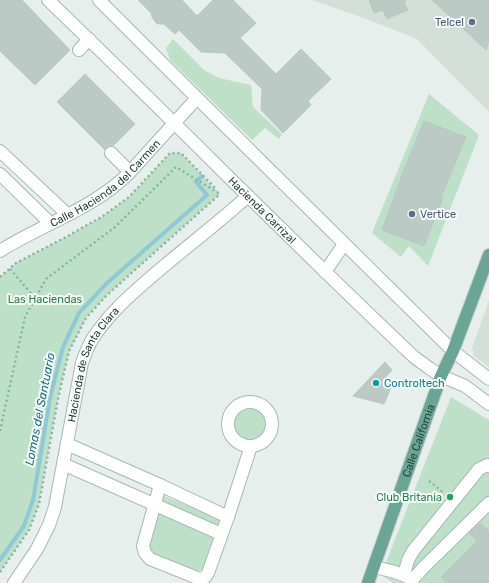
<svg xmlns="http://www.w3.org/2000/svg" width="489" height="583" viewBox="0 0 489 583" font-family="Rubik,sans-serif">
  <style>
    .built { fill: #d4dfda }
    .green { fill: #bfe0c8 }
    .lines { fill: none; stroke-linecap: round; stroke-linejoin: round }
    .stream { stroke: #8ec9d4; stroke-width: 4 }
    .building { fill: #bbcac4; stroke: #b8c9c2 }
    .minor-casing { stroke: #a8b8b2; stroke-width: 14 }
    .major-casing { stroke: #c2cac8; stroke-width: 14 }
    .path { stroke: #86b3a5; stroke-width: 2.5; stroke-dasharray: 2 3; stroke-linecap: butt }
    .minor { stroke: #fff; stroke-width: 12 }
    .major { stroke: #6aa596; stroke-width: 12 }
    .service-dot { fill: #5c6f8a; stroke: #f7fbf9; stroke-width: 1.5 }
    .culture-dot { fill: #0f9aa8; stroke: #f7fbf9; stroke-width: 1.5 }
    .leisure-dot { fill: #2e9e5b; stroke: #f7fbf9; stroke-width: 1.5 }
    .labels { text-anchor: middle; stroke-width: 4; stroke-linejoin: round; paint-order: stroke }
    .service-label { font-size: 11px; fill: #4e5e75; stroke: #f7fbf9; text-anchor: end }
    .street-label { font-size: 11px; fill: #24423a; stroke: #f7fbf9 }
    .park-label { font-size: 11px; fill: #2d7a4b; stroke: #f7fbf9 }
    .culture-label { font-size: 11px; fill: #0d838f; stroke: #f7fbf9; text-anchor: start }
    .leisure-label { font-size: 11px; fill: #27864d; stroke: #f7fbf9; text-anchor: end }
    .water-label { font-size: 12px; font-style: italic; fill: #1c6f80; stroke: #f7fbf9 }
  </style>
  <rect width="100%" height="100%" fill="#e6efeb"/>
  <g class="built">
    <polygon points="312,0 489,0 489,112 417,39 369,20"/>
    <polygon points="489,300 489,367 474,356 472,348"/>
  </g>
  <g class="green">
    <polygon points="173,39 204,70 219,78 251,85 253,107 282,134 279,139 265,128 252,140 170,60 166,48"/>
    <polygon points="429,94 479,135 428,266 409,246 401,257 372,233"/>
    <polygon points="170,153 181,153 220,194 107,295 86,318 69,352 58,399 39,504 29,530 0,572 0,277 16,263 66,237 103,216 129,197"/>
    <polygon points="451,397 489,420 489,583 394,583 381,575"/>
    <polygon points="245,405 259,406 269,419 264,437 251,444 242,442 231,429 233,414"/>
    <polygon points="164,496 223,520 203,569 198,571 151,555 148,549"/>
  </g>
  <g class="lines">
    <polyline class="stream" points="0,560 24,526 33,500 50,398 63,347 79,313 107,283 207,195 196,182 202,176"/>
  </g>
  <g class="building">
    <polygon points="0,0 22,0 70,50 35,85 0,51"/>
    <polygon points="138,0 182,0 197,16 213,0 233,0 256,23 240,38 276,74 301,49 331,79 308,101 311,105 283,133 261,110 262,89 225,53 201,52 179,30 175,34 164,24 159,24 156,23 152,17 151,13"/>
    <polygon points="369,0 406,0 406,1 404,2 408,10 387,19 383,10 374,13"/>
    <polygon points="432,0 489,0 489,41 486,50"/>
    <polygon points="85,74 135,124 113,146 109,146 105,150 57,102"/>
    <polygon points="424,121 466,137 441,197 443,198 424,246 382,230 405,167"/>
    <polygon points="385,362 392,370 382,381 392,385 384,404 353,396"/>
    <polygon points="480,523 489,531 489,583 446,583 441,577 477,541 469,533"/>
  </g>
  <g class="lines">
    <defs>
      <g id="minor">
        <path id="s1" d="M48,0C171,118 290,240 414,357L429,368L441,376L465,386L489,404"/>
        <polyline points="99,0 197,98 453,351 489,379"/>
        <polyline points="79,50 89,39"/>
        <polyline points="0,151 68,215"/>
        <polyline points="111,153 130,172"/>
        <polyline points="0,174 50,223"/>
        <path id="s2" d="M0,251C42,224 94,209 130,172L197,98"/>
        <polyline points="325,272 344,244"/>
        <circle cx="250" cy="424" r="22"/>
        <polyline points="67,444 160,485 228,517"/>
        <polyline points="63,464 221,534"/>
        <path d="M160,485L143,546L145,553L150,559L200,579C204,579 206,577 208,573L228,517L251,446"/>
        <path d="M375,567C386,570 401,572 411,579"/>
        <polyline points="404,575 408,560 413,551 479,469 487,465 489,466"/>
        <polyline points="413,579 423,568 489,503"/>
        <path id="s3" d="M14,583L37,549L49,525L55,507L82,363C85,354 88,346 93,338C108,315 129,296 150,278C182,250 216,225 248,196"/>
      </g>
      <g id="major">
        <path id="s4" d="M368,583L441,376L453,351L489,255"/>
      </g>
    </defs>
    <use href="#minor" class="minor-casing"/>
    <use href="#major" class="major-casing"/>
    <g class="path">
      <polyline points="10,269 35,298"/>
      <polyline points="0,277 16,263 66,237 103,216 129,197 170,153 181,153 217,190"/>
      <polyline points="0,431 25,317 46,279 115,227 176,167 220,194"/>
      <polyline points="429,481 444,493"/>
      <polyline points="0,572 29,530 39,504 58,399 69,351 86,318 107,295 220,194"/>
    </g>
    <use href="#minor" class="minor"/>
    <use href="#major" class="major"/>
  </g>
  <g class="service-dot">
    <circle cx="472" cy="22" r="4"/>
    <circle cx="412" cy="214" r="4"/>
  </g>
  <circle class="culture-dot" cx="376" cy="383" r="4"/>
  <circle class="leisure-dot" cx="450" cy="497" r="4"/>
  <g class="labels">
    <g class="service-label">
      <text x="464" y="26">Telcel</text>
      <text x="420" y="218" text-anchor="start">Vertice</text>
    </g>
    <g class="street-label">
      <text dy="4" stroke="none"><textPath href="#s2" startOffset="126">Calle Hacienda del Carmen</textPath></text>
      <text dy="4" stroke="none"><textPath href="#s1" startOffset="300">Hacienda Carrizal</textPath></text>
      <text dy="4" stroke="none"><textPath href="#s3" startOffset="236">Hacienda de Santa Clara</textPath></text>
      <text dy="4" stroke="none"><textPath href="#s4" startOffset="151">Calle California</textPath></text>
    </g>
    <g class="park-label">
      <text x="45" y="303">Las Haciendas</text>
    </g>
    <g class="culture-label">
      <text x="384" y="387">Controltech</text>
    </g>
    <g class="leisure-label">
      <text x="442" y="501">Club Britania</text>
    </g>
    <g class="water-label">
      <text transform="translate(40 409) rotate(-79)" y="4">Lomas del Santuario</text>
    </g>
  </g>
</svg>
